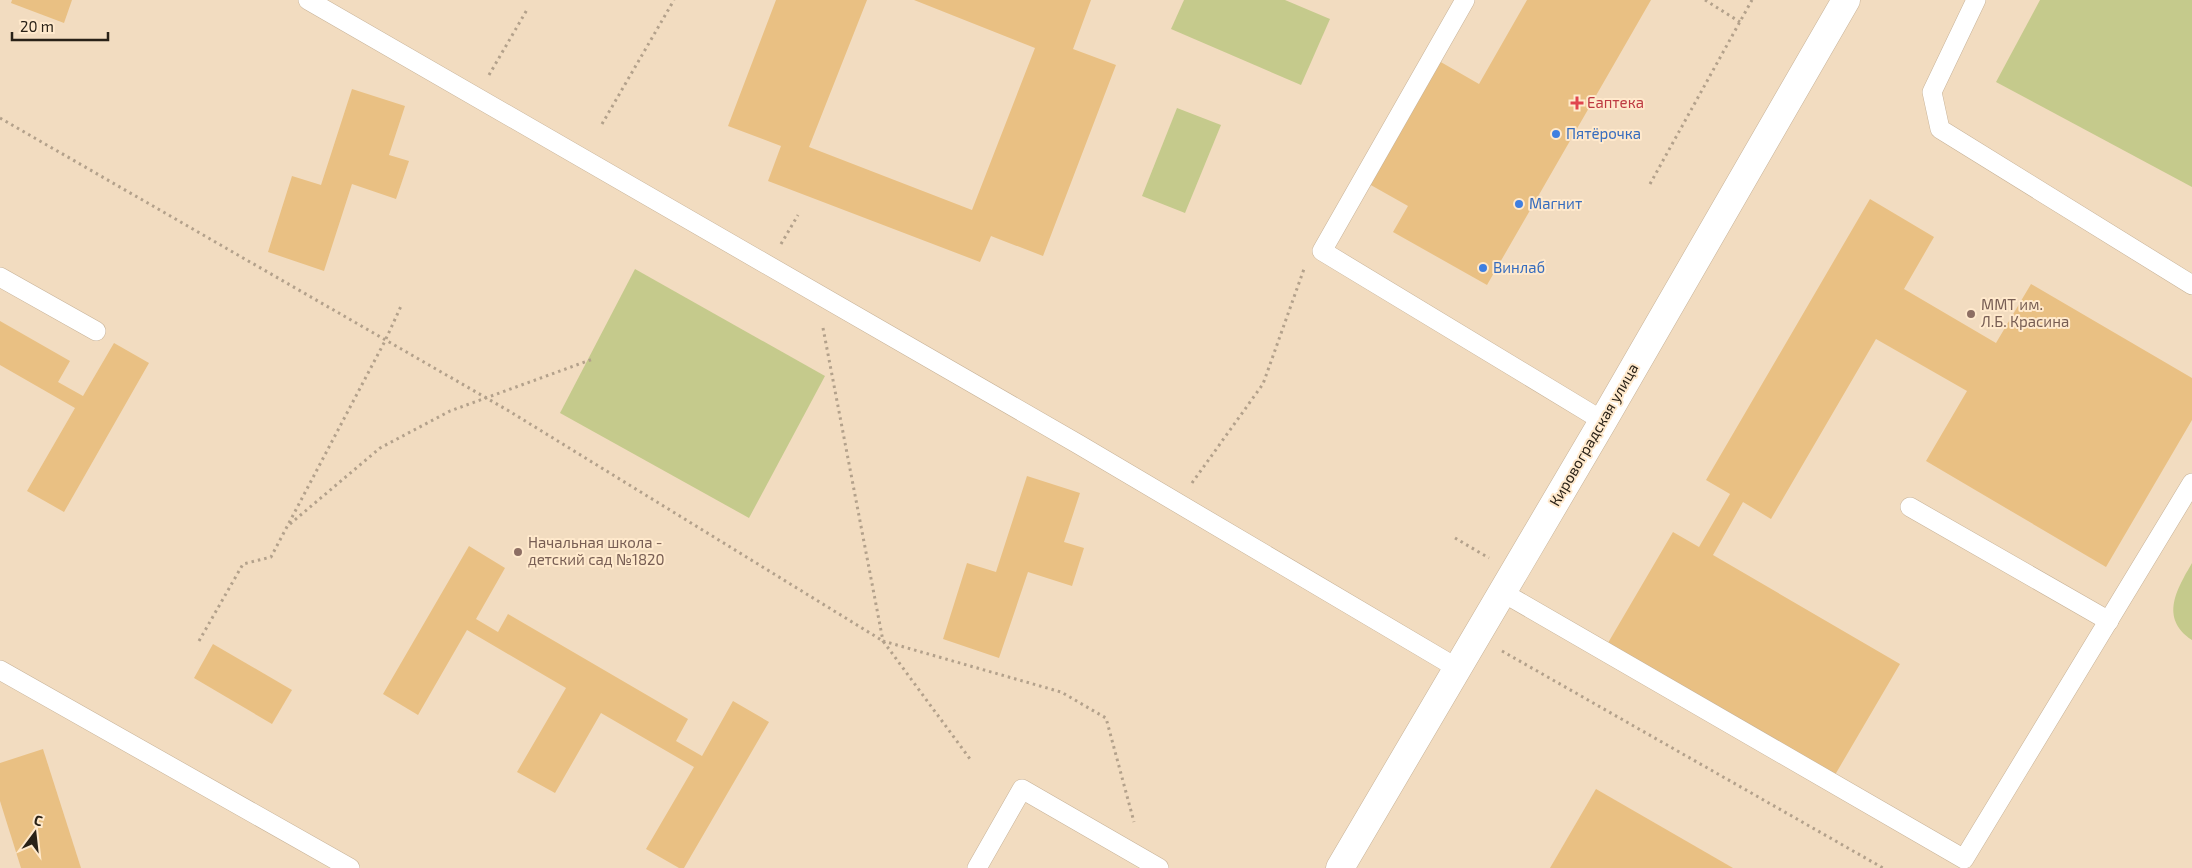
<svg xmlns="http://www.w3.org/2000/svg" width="2192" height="868" viewBox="0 0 2192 868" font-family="'Exo 2',sans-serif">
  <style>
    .green { fill: #c5ca8c }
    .building { fill: #e9c083 }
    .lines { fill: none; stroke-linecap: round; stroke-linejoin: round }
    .service-casing { stroke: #c7b297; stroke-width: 20 }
    .tertiary-casing { stroke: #c7b297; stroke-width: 29 }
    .path { stroke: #b3a18b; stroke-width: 3; stroke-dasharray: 2.5 4; stroke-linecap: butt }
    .service { stroke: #fff; stroke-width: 19 }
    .tertiary { stroke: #fff; stroke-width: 28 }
    .health-dot { fill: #e0444e; stroke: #ffe9cc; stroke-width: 2 }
    .shop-dot { fill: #3f7fe0; stroke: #ffe9cc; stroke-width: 2 }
    .education-dot { fill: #8d6e63; stroke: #ffe9cc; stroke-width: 2 }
    .labels { text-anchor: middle; stroke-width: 4; stroke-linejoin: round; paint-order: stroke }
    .health-label { font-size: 15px; fill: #be3a42; stroke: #ffe9cc; text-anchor: start }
    .shop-label { font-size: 15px; fill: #366cbe; stroke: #ffe9cc; text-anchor: start }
    .education-label { font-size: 15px; fill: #785e54; stroke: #ffe9cc; text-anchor: start }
    .street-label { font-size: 15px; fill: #292117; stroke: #ffe9cc }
  </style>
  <rect width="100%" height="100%" fill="#f2dcc0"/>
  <g class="green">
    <polygon points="1184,0 1285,0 1330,19 1301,85 1171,29"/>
    <polygon points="2040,0 2192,0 2192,187 1996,82"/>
    <polygon points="1177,108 1221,125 1185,213 1142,196"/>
    <polygon points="635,269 825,376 749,518 560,413"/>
    <path d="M2192,563V640C2159,618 2177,589 2192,563Z"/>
  </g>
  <g class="building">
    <polygon points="12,0 72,0 64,23 11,3"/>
    <polygon points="776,0 867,0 809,147 972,210 1035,48 914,0 1091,0 1073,49 1116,65 1043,256 991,236 980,262 768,181 781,146 728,126"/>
    <polygon points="1527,0 1651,0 1487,285 1393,232 1408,206 1369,184 1439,61 1479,84"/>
    <polygon points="352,89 405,106 389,155 409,161 396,199 352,184 324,271 268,252 292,176 321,185"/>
    <polygon points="1870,199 1934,237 1904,289 1996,343 2031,284 2192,378 2192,420 2106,567 1926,461 1967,391 1876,339 1771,519 1743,502 1713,555 1900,664 1832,780 1605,648 1673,532 1699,547 1730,494 1706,480"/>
    <polygon points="0,321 70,361 58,382 83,396 114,343 149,363 64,512 27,491 75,408 0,365"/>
    <polygon points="1027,476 1080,493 1064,542 1084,548 1072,586 1028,572 999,658 943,639 967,563 996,572"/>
    <polygon points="469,546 505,568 476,619 498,632 508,614 688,719 676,741 702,756 733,701 769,722 684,868 679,868 646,849 694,767 601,713 555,793 517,772 566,688 467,630 418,715 383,694"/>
    <polygon points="213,644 292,690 272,724 194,678"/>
    <polygon points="43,749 81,868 21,868 0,801 0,763"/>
    <polygon points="1596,789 1733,868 1550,868"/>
  </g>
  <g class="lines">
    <defs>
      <g id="service">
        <polyline points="308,0 1078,444 1457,668"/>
        <polyline points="1465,0 1322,251 1603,421"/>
        <polyline points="1976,0 1932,92 1940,129 2192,285"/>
        <polyline points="0,277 96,331"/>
        <polyline points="1910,507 2109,621"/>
        <polyline points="1502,592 1964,859 2192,483"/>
        <polyline points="0,670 350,868"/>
        <polyline points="977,868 1022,789 1159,868"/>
      </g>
      <polyline id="tertiary" points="1340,868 1603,421 1846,0"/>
    </defs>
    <use href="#service" class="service-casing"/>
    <use href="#tertiary" class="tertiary-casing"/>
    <g class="path">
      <polyline points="1705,0 1740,22"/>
      <polyline points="489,75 528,8"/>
      <polyline points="0,118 509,411 883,641 970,759"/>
      <polyline points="602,124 674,0"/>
      <polyline points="1650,184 1752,0"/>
      <polyline points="781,244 798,215"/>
      <polyline points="823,328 883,641 1061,692 1106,718 1134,822"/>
      <polyline points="1192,483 1263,384 1304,269"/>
      <polyline points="290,524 380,448 450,411 593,359"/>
      <polyline points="1455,538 1489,558"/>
      <polyline points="199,641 243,564 271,557 385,341 402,304"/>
      <polyline points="1502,651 1883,868"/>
    </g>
    <use href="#service" class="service"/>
    <use href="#tertiary" class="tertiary"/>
  </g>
  <path class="health-dot" d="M1574.5 95.5h5v5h5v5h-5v5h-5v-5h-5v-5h5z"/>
  <g class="shop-dot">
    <circle cx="1556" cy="134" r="5"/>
    <circle cx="1519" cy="204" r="5"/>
    <circle cx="1483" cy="268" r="5"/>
  </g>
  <g class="education-dot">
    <circle cx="1971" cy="314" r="5"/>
    <circle cx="518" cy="552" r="5"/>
  </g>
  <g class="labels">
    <g class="health-label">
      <text x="1587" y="108">Еаптека</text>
    </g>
    <g class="shop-label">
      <text x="1566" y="139">Пятёрочка</text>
      <text x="1529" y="209">Магнит</text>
      <text x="1493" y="273">Винлаб</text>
    </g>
    <g class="education-label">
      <text x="1981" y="310">ММТ им.<tspan x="1981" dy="17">Л.Б. Красина</tspan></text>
      <text x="528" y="548">Начальная школа -<tspan x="528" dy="17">детский сад №1820</tspan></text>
    </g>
    <g class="street-label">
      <text transform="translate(1594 435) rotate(-60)" y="5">Кировоградская улица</text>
    </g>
  </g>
  <g transform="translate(35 833) rotate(15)" stroke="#ffe9cc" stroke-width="4" paint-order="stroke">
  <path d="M0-4L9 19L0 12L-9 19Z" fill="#292117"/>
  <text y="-8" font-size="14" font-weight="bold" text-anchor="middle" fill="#292117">С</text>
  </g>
  <path d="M12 32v8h96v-8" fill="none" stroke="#292117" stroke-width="2.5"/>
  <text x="20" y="32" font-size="15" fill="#292117" stroke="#ffe9cc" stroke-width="4" paint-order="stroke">20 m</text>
</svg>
